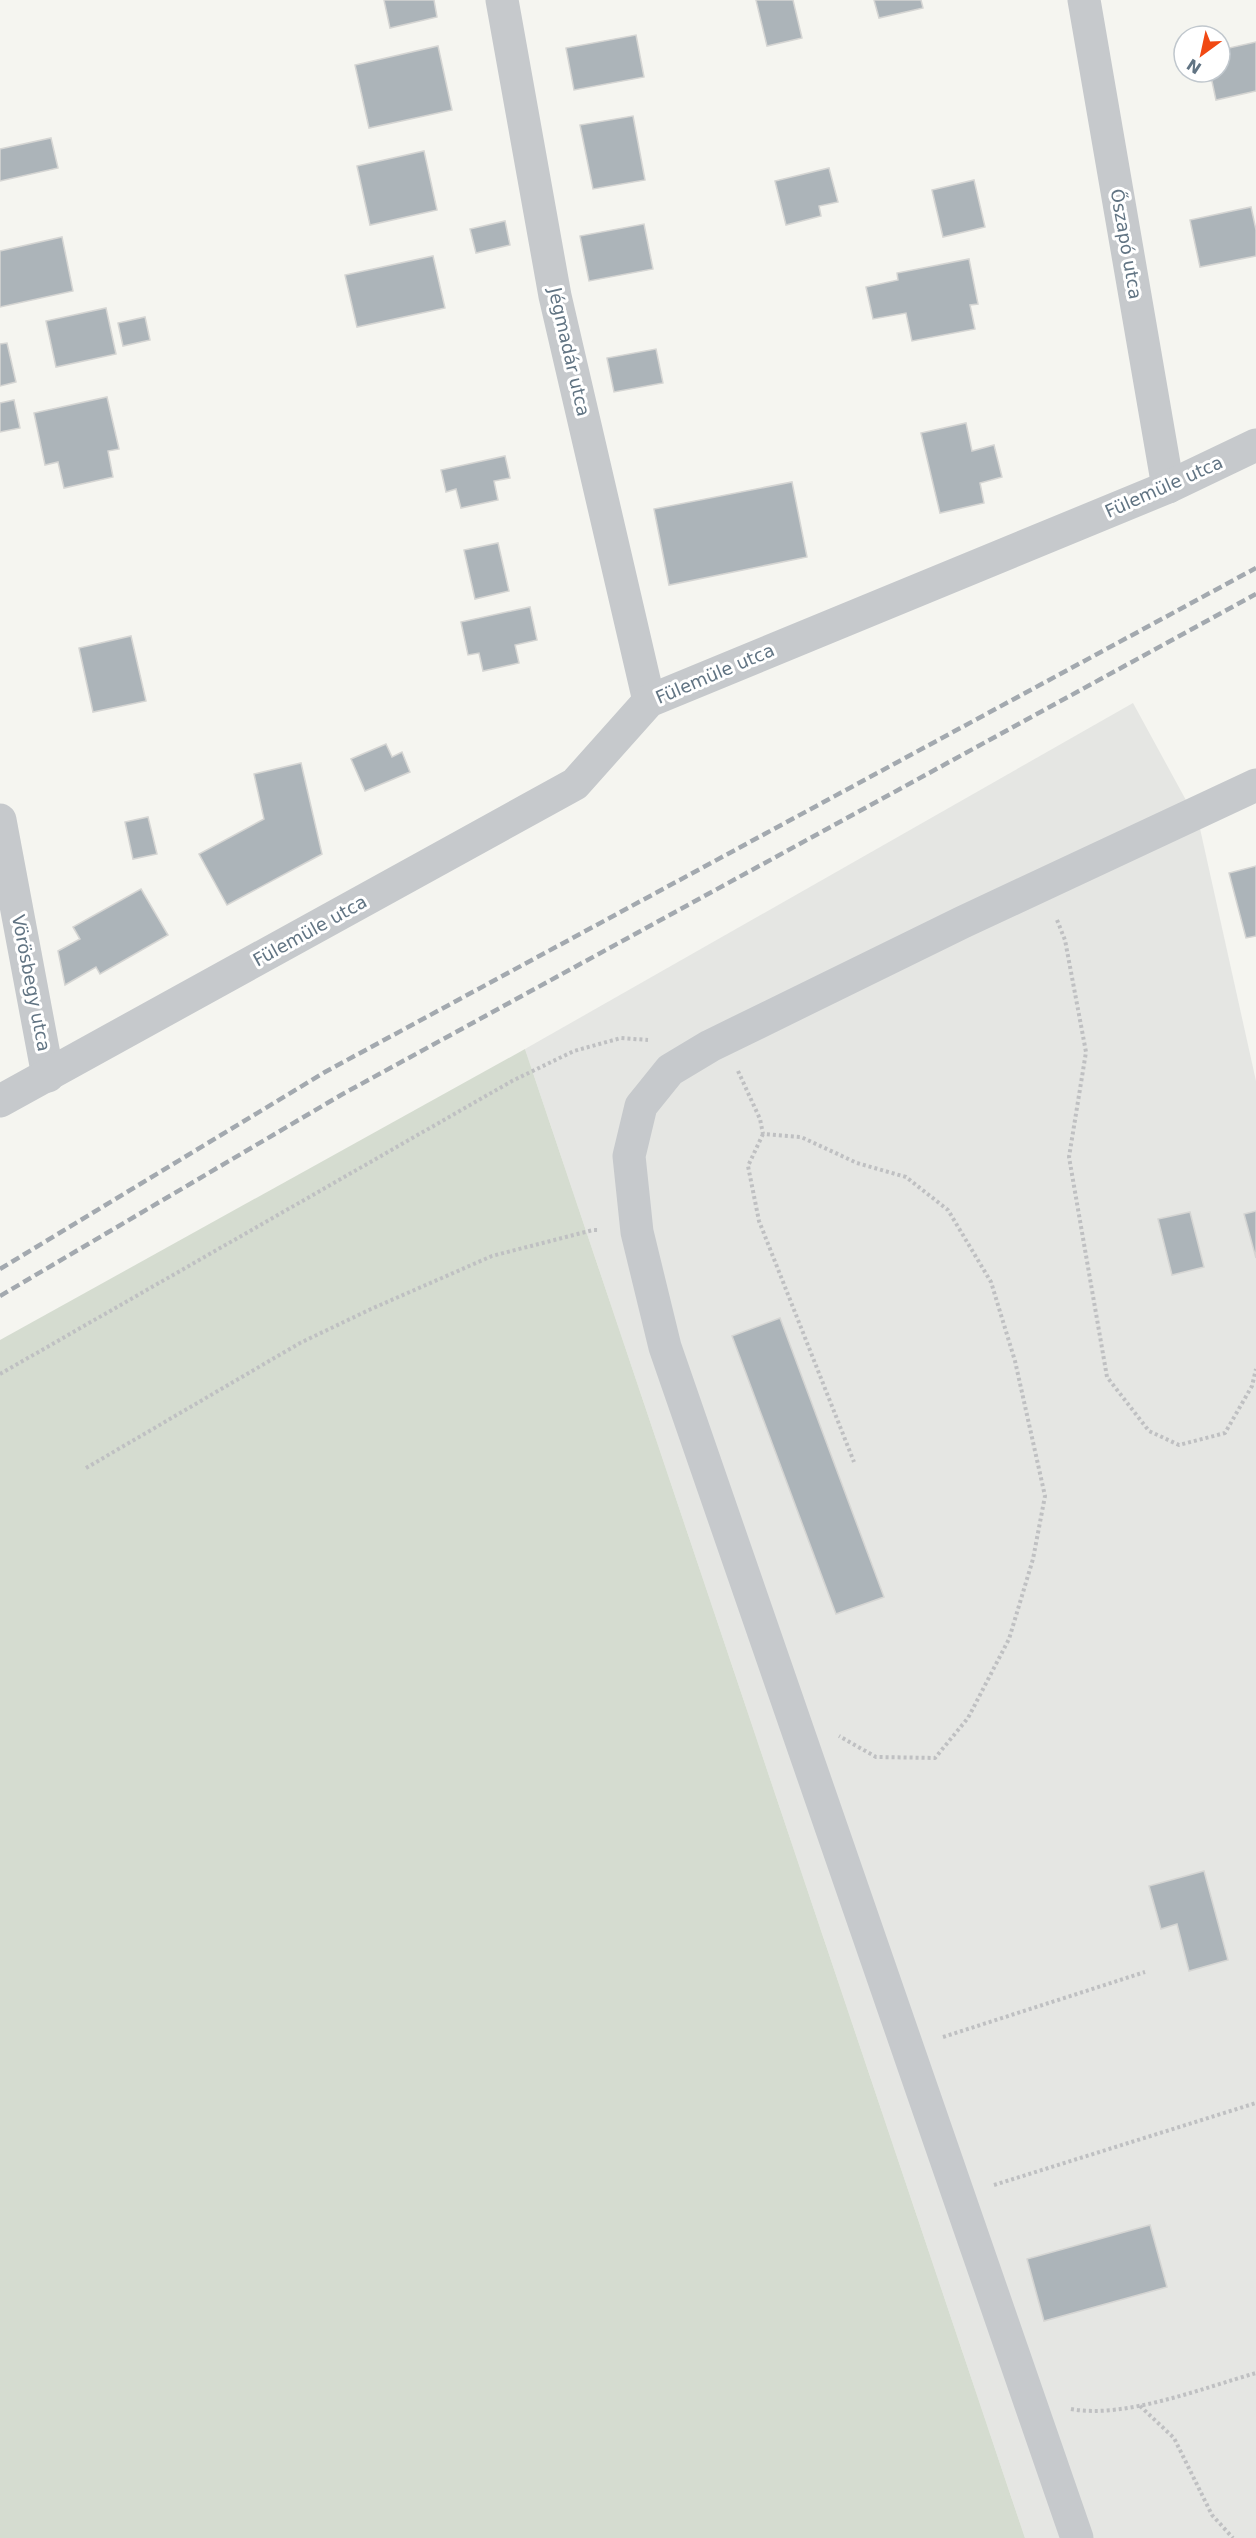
<svg xmlns="http://www.w3.org/2000/svg" width="1256" height="2538" viewBox="0 0 1256 2538" font-family="'DejaVu Sans',sans-serif">
  <style>
    .built { fill: #e5e6e3 }
    .green { fill: #d5dcd0 }
    .building { fill: #acb4b9; stroke: #d5d5d3; stroke-width: 1.5 }
    .lines { fill: none; stroke-linecap: round; stroke-linejoin: round }
    .path { stroke: #bfc0c2; stroke-width: 4; stroke-dasharray: 3 3; stroke-linecap: butt }
    .minor { stroke: #c6c9cc; stroke-width: 33 }
    .rail { stroke: #a3a9af; stroke-width: 4.5; stroke-dasharray: 9 4.5; stroke-linecap: butt }
    .labels { text-anchor: middle; stroke-width: 6; stroke-linejoin: round; paint-order: stroke }
    .street-label { font-size: 18px; fill: #617483; stroke: #fff }
  </style>
  <rect width="100%" height="100%" fill="#f5f5f0"/>
  <polygon class="built" points="1133,703 1199,824 1256,1081 1256,2538 1025,2538 525,1049"/>
  <polygon class="green" points="525,1049 1025,2538 0,2538 0,1340"/>
  <g class="building">
    <polygon points="384,0 434,0 437,17 390,28"/>
    <polygon points="756,0 793,0 802,38 767,46"/>
    <polygon points="874,0 921,0 923,8 879,18"/>
    <polygon points="636,35 644,77 574,90 566,48"/>
    <polygon points="1256,42 1256,91 1216,100 1210,72 1220,72 1220,50"/>
    <polygon points="438,46 452,110 369,128 355,65"/>
    <polygon points="633,116 645,180 593,189 580,125"/>
    <polygon points="51,138 58,168 0,181 0,149"/>
    <polygon points="424,151 437,210 370,225 357,166"/>
    <polygon points="829,168 838,202 819,206 821,216 786,225 775,181"/>
    <polygon points="974,180 985,227 943,237 932,190"/>
    <polygon points="1251,207 1256,230 1256,256 1200,267 1190,220"/>
    <polygon points="505,221 510,245 476,253 470,229"/>
    <polygon points="644,224 653,269 589,281 580,236"/>
    <polygon points="62,237 73,291 0,307 0,251"/>
    <polygon points="433,256 445,308 357,327 345,275"/>
    <polygon points="969,259 978,304 970,305 975,329 912,341 906,313 873,319 866,287 898,280 897,273"/>
    <polygon points="106,308 116,354 56,367 46,321"/>
    <polygon points="145,317 150,340 123,346 118,323"/>
    <polygon points="7,343 16,382 0,386 0,344"/>
    <polygon points="656,349 663,383 614,392 607,358"/>
    <polygon points="107,397 119,449 108,451 113,477 64,488 58,462 45,465 34,413"/>
    <polygon points="14,400 20,428 0,432 0,403"/>
    <polygon points="966,423 972,451 994,445 1002,477 980,483 984,503 940,513 921,433"/>
    <polygon points="505,456 510,478 494,481 498,500 461,508 456,489 446,492 441,470"/>
    <polygon points="792,482 807,557 669,585 654,509"/>
    <polygon points="498,543 509,591 475,599 464,550"/>
    <polygon points="530,607 537,640 515,645 519,663 483,671 479,653 468,655 461,622"/>
    <polygon points="131,636 146,701 93,712 79,648"/>
    <polygon points="386,744 392,757 402,752 410,772 365,791 351,759"/>
    <polygon points="301,763 322,854 227,905 199,854 264,819 254,774"/>
    <polygon points="148,817 157,854 133,859 125,822"/>
    <polygon points="1256,866 1256,936 1246,938 1229,873"/>
    <polygon points="141,889 168,935 100,974 96,967 65,985 58,951 80,939 73,927"/>
    <polygon points="1256,1211 1256,1258 1244,1214"/>
    <polygon points="1190,1212 1204,1267 1172,1275 1158,1219"/>
    <polygon points="780,1318 884,1597 836,1614 732,1336"/>
    <polygon points="1204,1871 1228,1960 1189,1971 1177,1924 1161,1929 1149,1886"/>
    <polygon points="1150,2225 1167,2287 1044,2321 1027,2259"/>
  </g>
  <g class="lines">
    <g class="path">
      <polyline points="1057,920 1065,940 1086,1052 1069,1157 1107,1377 1149,1431 1179,1445 1225,1433 1252,1386 1256,1369"/>
      <polyline points="738,1071 760,1119 763,1134 801,1137 857,1163 906,1177 948,1210 991,1282 1015,1361 1045,1496 1033,1559 1009,1639 968,1718 935,1758 876,1757 839,1736"/>
      <polyline points="763,1134 748,1166 759,1221 854,1462"/>
      <polyline points="0,1374 512,1081 574,1051 621,1038 648,1040"/>
      <polyline points="86,1468 300,1343 371,1309 492,1256 593,1230 600,1230"/>
      <polyline points="943,2037 1145,1972"/>
      <polyline points="994,2185 1256,2103"/>
      <polyline points="1140,2406 1174,2438 1212,2515 1233,2538"/>
      <path d="M1071,2409C1124,2419 1203,2388 1256,2373"/>
    </g>
    <g class="minor">
      <polyline points="502,0 555,296 649,701"/>
      <polyline points="1084,0 1168,487"/>
      <polyline points="0,820 48,1076"/>
      <polyline points="0,1101 575,784 649,701 1168,487 1256,445"/>
      <polyline points="1077,2538 665,1347 637,1232 629,1156 641,1106 670,1070 710,1046 963,922 1256,785"/>
    </g>
    <g class="rail">
      <polyline points="0,1269 325,1072 1256,568"/>
      <polyline points="0,1296 341,1095 1256,594"/>
    </g>
  </g>
  <g class="labels">
    <g class="street-label">
      <text transform="translate(1126 244) rotate(80)" y="6">Őszapó utca</text>
      <text transform="translate(569 352) rotate(77)" y="6">Jégmadár utca</text>
      <text transform="translate(1164 487) rotate(-24)" y="6">Fülemüle utca</text>
      <text transform="translate(715 674) rotate(-23)" y="6">Fülemüle utca</text>
      <text transform="translate(310 931) rotate(-29)" y="6">Fülemüle utca</text>
      <text transform="translate(31 983) rotate(79)" y="6">Vörösbegy utca</text>
    </g>
  </g>
  <g transform="translate(1202 54) rotate(213)"><circle r="28" fill="#ffffff" stroke="#c0c7cd" stroke-width="1.5"/>
  <path d="M0-4.5L10 22L0 15L-10 22Z" fill="#f14913"/>
  <text y="-9" font-size="16" font-weight="bold" text-anchor="middle" fill="#617483">N</text>
  </g>
</svg>
